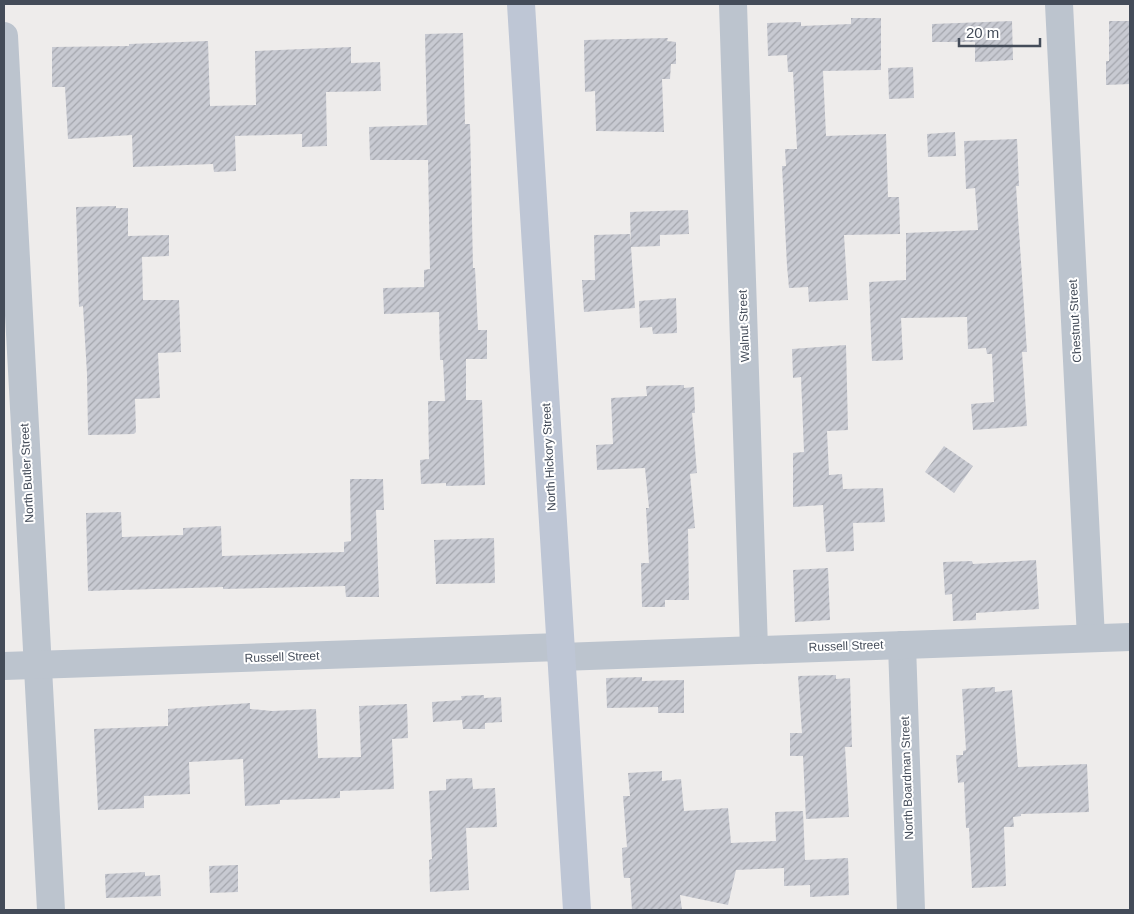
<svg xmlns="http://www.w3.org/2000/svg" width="1134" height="914" viewBox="0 0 1134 914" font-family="Helvetica,sans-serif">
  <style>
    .building { fill: url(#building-hatch) }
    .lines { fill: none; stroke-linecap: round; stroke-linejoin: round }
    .street { stroke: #bcc4ce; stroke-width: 28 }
    .secondary { stroke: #bec6d5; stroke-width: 28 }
    .labels { text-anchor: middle; stroke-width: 4; stroke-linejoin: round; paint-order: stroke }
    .street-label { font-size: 12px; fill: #444c59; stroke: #fff }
  </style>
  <defs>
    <pattern id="building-hatch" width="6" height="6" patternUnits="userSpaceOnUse" patternTransform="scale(1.25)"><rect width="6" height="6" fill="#c8cad2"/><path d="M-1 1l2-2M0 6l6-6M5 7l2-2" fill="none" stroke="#a4a6ad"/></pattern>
  </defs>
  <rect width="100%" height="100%" fill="#eeeceb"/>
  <g class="building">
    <polygon points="851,18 881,18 881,70 823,71 826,136 886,134 888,197 899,197 900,234 844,235 848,300 809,302 808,287 789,288 787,266 782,166 786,166 785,149 797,149 793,72 788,72 787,55 768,56 767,23 801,22 801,26 851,24"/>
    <polygon points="1012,21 1013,60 975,62 975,42 932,42 932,24"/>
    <polygon points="1109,21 1130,21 1130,84 1106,85 1106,61 1109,61"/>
    <polygon points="463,33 465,124 470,124 473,268 475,268 478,330 487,330 487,359 466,359 466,400 482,400 485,485 446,486 446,483 421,484 420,460 429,459 428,401 445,401 443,360 440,360 439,312 384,314 383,288 424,287 424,270 430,269 428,160 370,160 369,127 427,125 425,34"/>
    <polygon points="668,38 667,41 676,42 676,64 671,64 670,79 662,79 664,132 596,131 595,91 585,92 584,40"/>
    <polygon points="208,41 210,106 256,105 255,51 351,47 351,63 380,62 381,91 326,92 327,146 302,147 302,134 235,136 236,171 214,172 213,164 133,167 132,135 68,139 65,87 52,87 52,47 129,46 129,44"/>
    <polygon points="913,67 914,98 889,99 888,68"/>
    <polygon points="955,132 956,156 928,157 927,134"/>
    <polygon points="1017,139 1019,186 1016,186 1027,352 1022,352 1027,426 973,430 971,404 994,402 992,354 987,354 986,348 968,349 967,317 901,318 903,360 872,361 869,282 906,280 906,233 978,230 975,188 966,189 964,141"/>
    <polygon points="116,206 116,208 128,208 128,236 169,235 169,256 142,257 143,300 179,300 181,352 158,353 160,398 135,399 136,432 134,434 88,435 87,374 83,306 79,307 76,207"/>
    <polygon points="688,210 689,234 660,235 660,246 631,247 635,308 584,312 582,280 595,280 594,235 630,234 631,246 630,212"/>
    <polygon points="676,298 677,333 653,334 652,327 640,328 639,301"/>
    <polygon points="846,345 848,430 827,431 829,475 842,474 843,489 883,488 885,522 853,523 854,551 826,552 823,505 793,507 793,453 804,452 801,377 793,378 792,349"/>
    <polygon points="684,385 684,388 694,387 695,413 692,413 697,473 690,474 695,528 688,529 689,600 665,600 665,607 642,607 641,563 649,563 646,508 649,508 645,468 597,470 596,445 613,444 611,398 647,396 646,386"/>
    <polygon points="944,446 973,466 954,493 925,472"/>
    <polygon points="350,479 383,479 384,510 376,510 379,597 346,597 345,586 223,589 223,587 88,591 86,513 121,512 122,537 183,535 183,528 221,526 222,556 344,552 344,542 351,541"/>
    <polygon points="494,538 495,583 436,584 434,540"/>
    <polygon points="1036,560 1039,609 976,613 976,620 953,621 952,594 945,595 943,562 972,561 973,564"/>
    <polygon points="828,568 830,620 795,622 793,570"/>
    <polygon points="836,675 836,679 850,678 852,747 845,747 849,817 806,819 803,756 790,756 790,733 802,733 798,676"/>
    <polygon points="642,677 642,681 684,680 684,713 658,713 658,707 607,708 606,678"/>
    <polygon points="995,687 995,692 1012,690 1018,767 1087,764 1089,812 1021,814 1021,816 1013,817 1014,827 1004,827 1006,886 972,888 969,828 966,828 964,782 958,783 956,755 963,755 963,751 966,750 962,689"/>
    <polygon points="484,695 484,698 501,697 502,722 485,723 485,729 463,729 462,720 433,722 432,702 462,700 461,696"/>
    <polygon points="250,703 250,709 272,711 316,709 318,758 361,757 359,706 407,704 408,738 392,739 394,789 340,791 340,798 280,800 280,804 245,806 243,759 189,762 190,794 144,796 144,808 98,810 94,729 168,726 168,709"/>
    <polygon points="662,771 662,781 681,779 684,811 728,808 731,843 776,841 775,812 803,811 805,860 848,858 849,895 810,897 810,885 784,886 784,868 736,870 728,905 680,895 682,910 632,910 630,878 624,878 623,871 622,848 627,847 623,796 630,796 628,773"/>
    <polygon points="472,778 473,789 495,788 497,827 466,828 469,890 430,892 429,860 432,859 429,791 446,790 446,779"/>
    <polygon points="238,865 238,892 210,893 209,866"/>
    <polygon points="145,872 145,876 160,875 161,896 106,898 105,874"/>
  </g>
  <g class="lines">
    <g class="street">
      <polyline points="733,4 754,649"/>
      <polyline points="1059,4 1091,638"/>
      <polyline points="4,36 51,910"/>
      <polyline points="902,645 911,910"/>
      <polyline points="561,657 1130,637"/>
      <polyline points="4,666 560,647"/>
    </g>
    <polyline class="secondary" points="521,4 577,910"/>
  </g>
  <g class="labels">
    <g class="street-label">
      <text transform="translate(1075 321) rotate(-93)" y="4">Chestnut Street</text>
      <text transform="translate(744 326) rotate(-92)" y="4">Walnut Street</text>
      <text transform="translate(549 457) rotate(-93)" y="4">North Hickory Street</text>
      <text transform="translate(27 473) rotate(-93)" y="4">North Butler Street</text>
      <text transform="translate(846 646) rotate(-2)" y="4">Russell Street</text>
      <text transform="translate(282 657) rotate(-2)" y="4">Russell Street</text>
      <text transform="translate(907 778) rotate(-92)" y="4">North Boardman Street</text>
    </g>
  </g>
  <rect width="1134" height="914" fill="none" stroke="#444c59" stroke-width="10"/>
  <path d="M959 38v8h81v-8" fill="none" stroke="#444c59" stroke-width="2.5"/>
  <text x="966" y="38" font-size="15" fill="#444c59" stroke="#ffffff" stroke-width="4" paint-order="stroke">20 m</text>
</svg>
